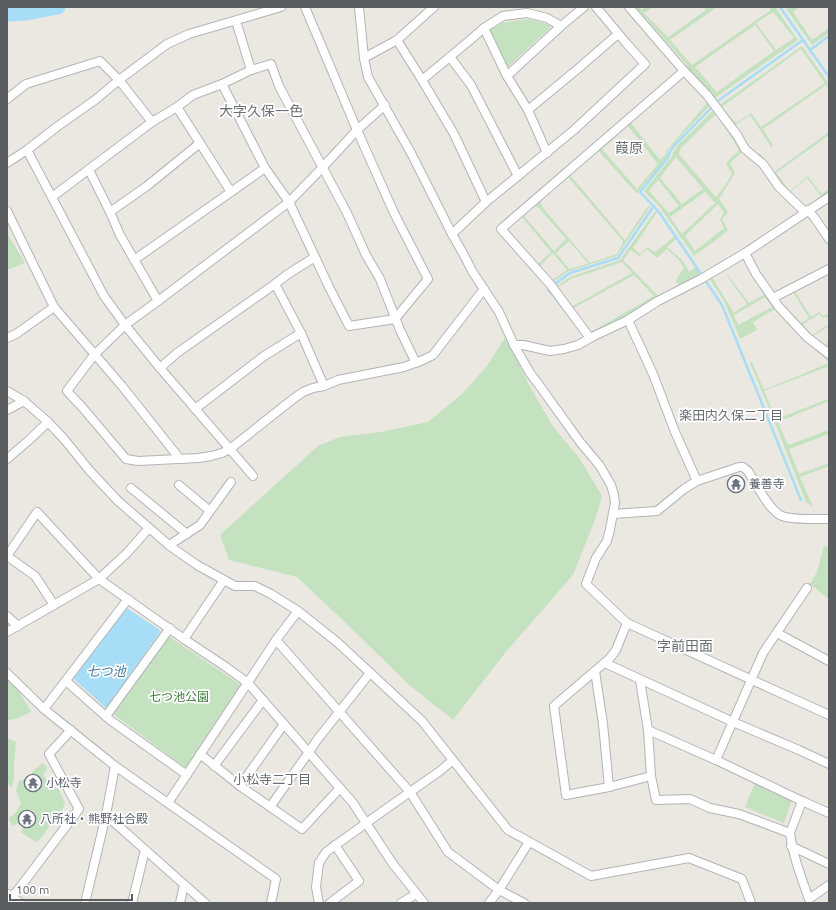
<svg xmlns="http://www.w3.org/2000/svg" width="836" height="910" viewBox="0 0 836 910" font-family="Ubuntu,'Noto Sans JP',sans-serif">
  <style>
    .green { fill: #c4e1c0; fill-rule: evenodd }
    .water { fill: #a7ddf6 }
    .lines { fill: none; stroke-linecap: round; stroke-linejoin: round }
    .stream { stroke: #a7ddf6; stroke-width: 2.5 }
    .river { stroke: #a7ddf6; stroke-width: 15 }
    .minor-casing { stroke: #b2b4b8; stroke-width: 10 }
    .minor { stroke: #fff; stroke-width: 8 }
    .labels { text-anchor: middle; stroke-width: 3.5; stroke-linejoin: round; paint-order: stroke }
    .worship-label { font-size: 12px; fill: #5b616d; stroke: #fff; text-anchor: start }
    .park-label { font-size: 12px; fill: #417d3c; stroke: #fff }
    .neighbourhood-label { font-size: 13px; fill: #6b7072; stroke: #fff }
    .water-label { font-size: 13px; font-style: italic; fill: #447a9c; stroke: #fff }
    .quarter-label { font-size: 14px; fill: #6b7072; stroke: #fff }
  </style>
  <rect width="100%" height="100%" fill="#ebe8e1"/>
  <g class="green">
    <path d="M636,7H639L642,10L645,7H653L644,13L668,37L706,10L704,7H717L670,40L692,65L771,10L769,7H775L798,40L712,100L713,102L669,149L666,159L637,193H636L598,150L570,175L625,240L649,205L650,207L617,256L569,271L550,284L501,229L684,71L688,66ZM773,12L794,38L776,50L756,23ZM755,25L774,51L717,92L695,67ZM684,77L707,103L667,150L666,154L660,160L631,123ZM628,126L658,164L637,189L602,149ZM568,177L623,241L622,245L617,254L590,263L542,207L540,201ZM535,206L538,207L566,239L554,251L524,216ZM522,217L551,252L537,265L507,230ZM569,241L588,263L587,264L569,269L556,253ZM553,253L567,270L551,281L539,267Z"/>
    <polygon points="785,7 791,7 792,8 794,7 800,7 793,12 812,40 829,28 829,33 812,45"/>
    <polygon points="528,19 541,22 552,26 508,67 490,30 502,23"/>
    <path d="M802,46L829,84V89L826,85L763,129L773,146L772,148L750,115L732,127L745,149L730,163L735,173L719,199L728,212L722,219L728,230C718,240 705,247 694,256L659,206L644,191L670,159L677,146L717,107ZM801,49L825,83L761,127L751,113L736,123L722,107ZM716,114L733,140L739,150L726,163L732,174L724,187L716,197L679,154L681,148ZM676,157L703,189L682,204L660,178ZM658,180L679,206L669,213L649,191ZM705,192L715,203L682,234L670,217ZM718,204L724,213L720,219L724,228L695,251L685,236Z"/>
    <polygon points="829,132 829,135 776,173 790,191 808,176 821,194 829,189 829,197 824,200 807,178 787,195 755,157 760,154 774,172"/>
    <path d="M656,210L658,211L633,248L640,254L647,247L655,252L675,236L676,239L667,247L683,261L689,272L696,267L701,279L680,289L676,280L684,268L678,259L667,249L657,258L647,249L639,256L631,250L623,260L661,299L594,336L553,289L570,277L620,260ZM622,262L632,273L571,307L557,288L571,279ZM634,275L654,296L591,332L572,309Z"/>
    <polygon points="7,233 25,263 7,270"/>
    <path d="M722,266L725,270L712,277L734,313L747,304L726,274H727L749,303L769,292L773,298L793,288L811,317L819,312L823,316L829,313V319L827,317L823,318L819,314L802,325L812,335L829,324V326L813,336L825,345L829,341V344L827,346L829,348V362L804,340L807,337L779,307L753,322L757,330L740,339L724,301L707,275ZM793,292L809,318L800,324L779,300L780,299ZM765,297L772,307L738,325L734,315Z"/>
    <polygon points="506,336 529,385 554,428 580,459 602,496 595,520 573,575 505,653 453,720 407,683 350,627 297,577 229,560 220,535 318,446 340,437 381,432 428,422 462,394 487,366"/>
    <polygon points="752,362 764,390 829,363 829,366 764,391 776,419 829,399 829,401 778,422 788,445 829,430 829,434 789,449 799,474 829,463 829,466 800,477 813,507 806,502 775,423 750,363"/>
    <polygon points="824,546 829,548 829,599 810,584 817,572"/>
    <polygon points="168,636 241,685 186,768 112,713"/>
    <polygon points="7,677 16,686 31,712 15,719 7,720"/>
    <polygon points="7,738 16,742 14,763 14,779 12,788 7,782 7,777 8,773 7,771"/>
    <polygon points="43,763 47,768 43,775 54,788 59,789 65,803 62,810 60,818 49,827 42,837 36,842 21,832 24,826 36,816 32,810 24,814 19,823 12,826 9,818 16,812 21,803 16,790 19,781 29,778 33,771"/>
    <polygon points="755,783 792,800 784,823 745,807"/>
  </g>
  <polygon class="water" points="127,608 161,631 106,708 73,678"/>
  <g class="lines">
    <g class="stream">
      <polyline points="780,7 829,77"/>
      <polyline points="810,50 829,36"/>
      <polyline points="568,314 548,289 570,273 618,258 654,206"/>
      <polyline points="801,500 722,305 659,212 640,192 667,159 672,148 719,100 803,40"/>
    </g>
    <polyline class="river" points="7,14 27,13 58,7"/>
    <defs>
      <g id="minor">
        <polyline points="359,7 364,58 368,77 411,153 452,234 465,257 472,271 499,312 514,345 530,373 539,385 580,442 600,466 611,485 614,495 615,503 610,529 607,541 596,558 586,584 627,623 829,715"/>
        <polyline points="629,7 684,71 707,95 737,135 745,149 763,164 779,187 805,212"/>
        <polyline points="236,21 251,70"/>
        <polyline points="484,28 507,76 528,110 547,153"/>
        <polyline points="397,40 422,80 454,134 486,202"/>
        <polyline points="450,57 471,85 518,176"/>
        <polyline points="364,58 397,40 434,7"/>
        <polyline points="507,76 561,26 584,7"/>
        <polyline points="422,80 469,41 484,28 503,16 527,13 547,18 561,26"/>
        <polyline points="222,84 265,168 289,202 315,257 329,287 349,326 395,319 428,279 394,213 357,130 305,7"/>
        <polyline points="7,99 26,84 100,61 119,80 152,122"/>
        <polyline points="385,105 357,130 323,167 289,202 158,301 125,325 94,355 67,391 82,407 126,459 138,461 198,458 211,456 222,453 230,449 293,399 303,392 313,388 324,386 338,380 404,367 423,360 433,355 484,289"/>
        <polyline points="177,107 231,192"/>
        <polyline points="528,110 580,67 618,34"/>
        <polyline points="27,150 104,296 125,325 160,368 253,476"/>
        <polyline points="7,163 27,150 58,126 95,100 119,80 167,44 189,34 281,7"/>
        <polyline points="89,170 110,212 120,235 158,301"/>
        <polyline points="52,197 152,122 177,107 193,95 222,84 251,70 271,64 279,86 347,213 366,255 380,279 400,330 416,363"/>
        <polyline points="808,210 814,217 829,239"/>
        <polyline points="7,211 54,307 122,386 180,459"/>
        <polyline points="110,212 147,186 200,143"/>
        <polyline points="452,234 486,202 574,130 645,64 627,44 596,7"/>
        <polyline points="745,253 756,274 779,307 807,337 829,354"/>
        <polyline points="134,260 265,168"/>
        <polyline points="275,284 301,333 324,386"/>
        <polyline points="773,298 829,269"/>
        <polyline points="7,338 16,334 54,307"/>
        <polyline points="590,338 550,284 501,229 684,71"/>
        <polyline points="514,345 523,345 550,351 564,349 578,345 594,336 628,320 658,301 701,279 745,253 829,197"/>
        <polyline points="160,368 177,353 275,284 288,274 315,257"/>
        <polyline points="7,391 24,401 48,422 64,439 90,471 118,501 170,546 197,565 235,586 255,586 271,594 298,611 337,642 422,721 508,830 591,876 689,858 742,879 751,903"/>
        <polyline points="195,409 264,356 301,333"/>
        <polyline points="7,410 24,401"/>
        <polyline points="7,459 28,441 48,422"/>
        <path d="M697,481L739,467H743L748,471C755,482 770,512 782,516C793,520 816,519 829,519"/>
        <polyline points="179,485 210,511"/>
        <polyline points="131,488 187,534"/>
        <polyline points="613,514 657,511 684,489 697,481 675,432 653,374 628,320"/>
        <polyline points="170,546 174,542 200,525 231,482"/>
        <polyline points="7,556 37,512 99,579 184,639 226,667 248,683 353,803 366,823 393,864 424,903"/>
        <polyline points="7,556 35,576 54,605"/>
        <polyline points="7,616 18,626"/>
        <polyline points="627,623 616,650 610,658 554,706 566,795 609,787 651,776"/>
        <polyline points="7,632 99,579 127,553 149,528"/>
        <polyline points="777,633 829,661"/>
        <polyline points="184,639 224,580"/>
        <polyline points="276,640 410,792 448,852 499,890 524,903"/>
        <polyline points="605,663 733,722 799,750 829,764"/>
        <polyline points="595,671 603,724 609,787"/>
        <polyline points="7,673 44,709 115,766 276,879 271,903"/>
        <path d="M640,680L648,730L651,776L656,800L690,799L710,808L739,814L790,833C793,856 801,877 809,899L829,885"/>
        <polyline points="66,681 110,720 187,775"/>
        <polyline points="44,709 128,599"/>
        <polyline points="106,716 170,628"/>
        <polyline points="648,730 716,760 802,801 829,813"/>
        <polyline points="200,754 240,786 302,829 340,788"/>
        <polyline points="716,760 763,653 807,588"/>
        <polyline points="214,766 263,700"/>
        <polyline points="240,786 284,724"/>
        <polyline points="168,803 276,640 298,611"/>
        <polyline points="270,807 309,752 317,740 370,673"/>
        <polyline points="106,815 205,903"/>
        <polyline points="790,833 802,801"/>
        <polyline points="791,846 829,864"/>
        <polyline points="8,894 21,903"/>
        <polyline points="7,901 18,890 79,809 49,754 71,730"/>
        <polyline points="85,903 106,815 115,766"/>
        <polyline points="132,903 145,850"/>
        <polyline points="180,903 184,885"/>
        <polyline points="319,903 316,887 319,863 326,852 383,811 440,771 453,760"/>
        <polyline points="330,903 359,881 335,845"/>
        <polyline points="401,903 416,894"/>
        <polyline points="489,903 499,890 529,842"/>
      </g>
    </defs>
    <use href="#minor" class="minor-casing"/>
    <use href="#minor" class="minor"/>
  </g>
  <defs>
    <symbol id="temple-ring" viewBox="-11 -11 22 22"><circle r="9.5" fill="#fff" stroke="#6b7280" stroke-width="1.5"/><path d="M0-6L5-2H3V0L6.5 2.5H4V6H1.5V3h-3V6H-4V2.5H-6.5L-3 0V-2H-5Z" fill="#6b7280"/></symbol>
  </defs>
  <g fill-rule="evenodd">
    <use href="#temple-ring" x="726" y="474" width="20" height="20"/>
    <use href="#temple-ring" x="23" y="773" width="20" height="20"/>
    <use href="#temple-ring" x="17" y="809" width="20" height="20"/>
  </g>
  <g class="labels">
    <g class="worship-label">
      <text x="749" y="488">養善寺</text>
      <text x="46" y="787">小松寺</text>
      <text x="40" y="823">八所社・熊野社合殿</text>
    </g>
    <g class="park-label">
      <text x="179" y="701">七つ池公園</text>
    </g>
    <g class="neighbourhood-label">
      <text x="731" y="420">楽田内久保二丁目</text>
      <text x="272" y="784">小松寺二丁目</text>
    </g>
    <g class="water-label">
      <text x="106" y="676">七つ池</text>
    </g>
    <g class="quarter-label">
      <text x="261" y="116">大字久保一色</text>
      <text x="629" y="153">葭原</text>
      <text x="685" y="651">字前田面</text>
    </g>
  </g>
  <rect width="836" height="910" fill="none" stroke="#5a5e61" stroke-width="16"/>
  <path d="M10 894v6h122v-6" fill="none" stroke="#5a5e61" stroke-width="2"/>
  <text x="16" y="894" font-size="12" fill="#5a5e61" stroke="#ffffff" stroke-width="3" paint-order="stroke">100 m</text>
</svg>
